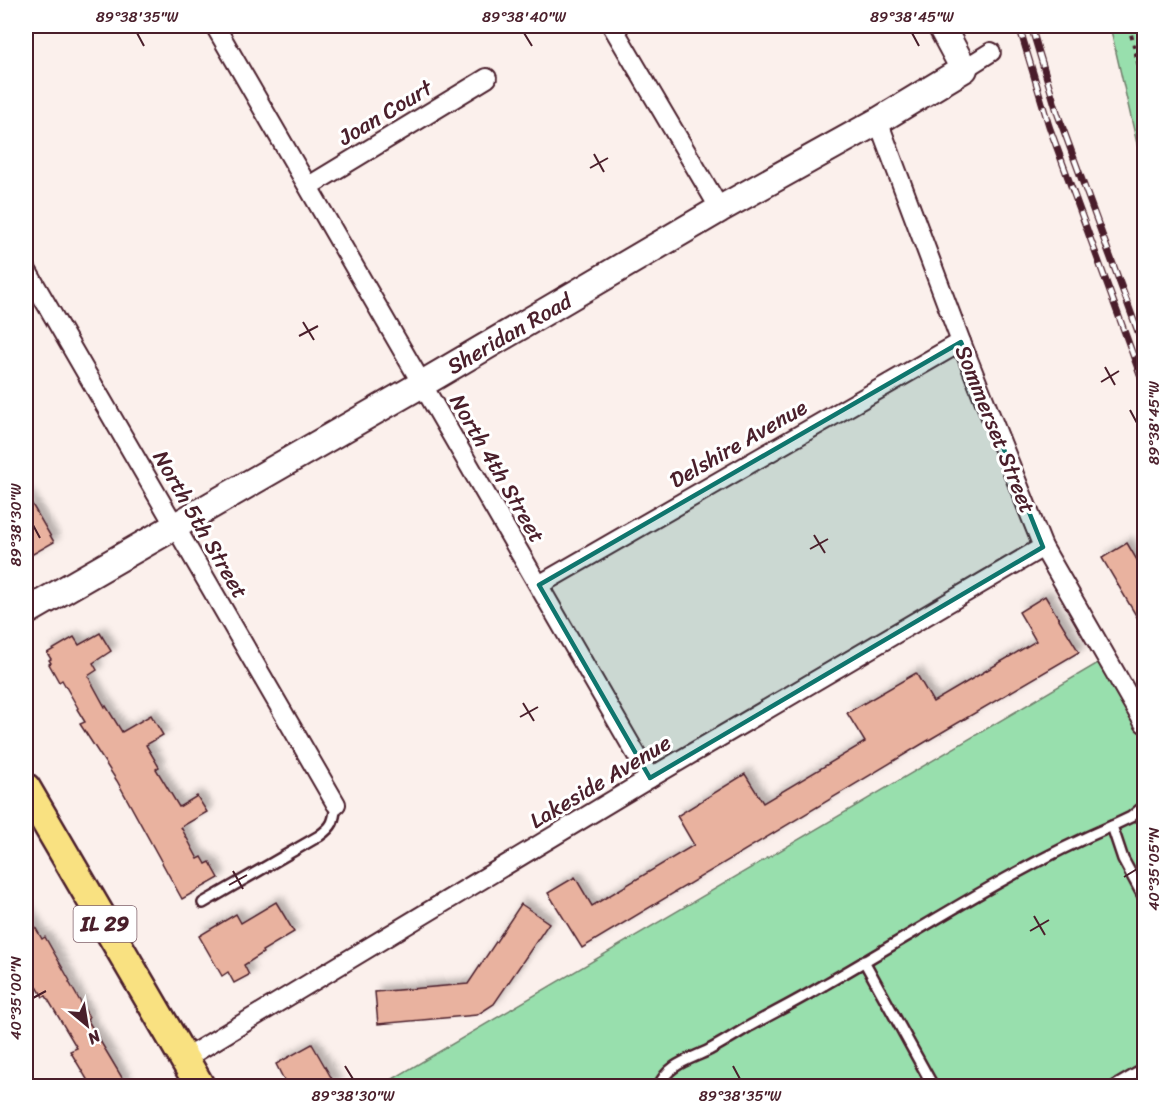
<svg xmlns="http://www.w3.org/2000/svg" width="1170" height="1112" viewBox="0 0 1170 1112" font-family="Sriracha,sans-serif">
  <style>
    .green { fill: #98dfad; stroke: #717f6c; stroke-width: 1.5 }
    .building { fill: #e9b29f; stroke: #4a1f2b; stroke-width: 1.5; filter: url(#shadow) }
    .lines { fill: none; stroke-linecap: round; stroke-linejoin: round }
    .service-casing { stroke: #4a1f2b; stroke-width: 14 }
    .minor-casing { stroke: #4a1f2b; stroke-width: 22 }
    .secondary-casing { stroke: #4a1f2b; stroke-width: 30 }
    .primary-casing { stroke: #4a1f2b; stroke-width: 33 }
    .path { stroke: #4a1f2b; stroke-width: 4; stroke-dasharray: 4.5 4.5; stroke-linecap: butt }
    .service { stroke: #fff; stroke-width: 9 }
    .minor { stroke: #fff; stroke-width: 18 }
    .secondary { stroke: #fff; stroke-width: 26 }
    .primary { stroke: #f9e181; stroke-width: 28 }
    .rail-casing { stroke: #4a1f2b; stroke-width: 7 }
    .rail { stroke: #fff; stroke-width: 4.5; stroke-dasharray: 14; stroke-linecap: butt }
    .marked { fill: #0f766e; fill-opacity: 0.2; stroke: #0f766e; stroke-width: 4.5; stroke-linejoin: round }
    .ticks { fill: none; stroke: #4a1f2b; stroke-width: 2 }
    .labels { text-anchor: middle; stroke-width: 6; stroke-linejoin: round; paint-order: stroke }
    .shield { fill: #fff; stroke: #80626b; stroke-width: 1.5 }
    .shield-label { font-size: 21px; font-weight: bold; fill: #4a1f2b }
    .street-label { font-size: 22px; fill: #4a1f2b; stroke: #fff }
    .neatline { fill: none; stroke: #4a1f2b; stroke-width: 2 }
    .ticks-label { font-size: 15px; text-anchor: middle; fill: #4a1f2b }
  </style>
  <defs>
    <filter id="shadow"><feDropShadow dx="5.5" dy="-5.5" stdDeviation="3" flood-color="#0004"/></filter>
  </defs>
  <rect width="100%" height="100%" fill="#fbf0ec"/>
  <filter id="ink" filterUnits="userSpaceOnUse"><feTurbulence type="fractalNoise" baseFrequency=".0167" numOctaves="2"/><feDisplacementMap in="SourceGraphic" scale="12" xChannelSelector="R" yChannelSelector="G"/><feConvolveMatrix kernelMatrix="1 2 1 2 8 2 1 2 1" color-interpolation-filters="sRGB"/></filter>
  <g filter="url(#ink)">
    <g class="green">
      <polygon points="1110,26 1144,26 1144,174"/>
      <polygon points="1098,663 1144,739 1144,1086 381,1086"/>
    </g>
    <g class="building">
      <polygon points="26,494 54,542 26,558"/>
      <polygon points="1127,543 1144,572 1144,629 1102,558"/>
      <polygon points="1045,596 1079,652 922,744 582,948 548,893 575,877 592,906 694,845 677,816 745,774 763,803 865,742 847,713 916,673 933,702 977,676 1036,641 1019,612"/>
      <polygon points="100,633 111,651 93,663 97,670 88,676 105,707 106,706 122,732 151,715 163,735 146,745 159,767 156,769 179,807 197,796 207,812 181,827 198,859 202,857 206,864 210,862 219,878 182,899 117,781 80,724 85,722 77,709 78,708 62,680 59,682 49,664 51,663 49,660 51,659 47,653 74,637 79,645"/>
      <polygon points="276,902 294,932 262,951 263,953 244,965 249,975 234,983 228,972 222,976 199,936 236,914 241,923"/>
      <polygon points="521,904 549,923 494,1004 477,1015 378,1024 375,992 468,984"/>
      <polygon points="26,911 42,939 45,937 70,981 69,982 89,1017 87,1019 127,1086 91,1086 70,1051 77,1048 46,996 43,997 26,968"/>
      <polygon points="312,1044 336,1086 288,1086 285,1082 276,1064"/>
    </g>
    <g class="lines">
      <defs>
        <g id="service">
          <polyline points="1144,806 1131,817 1112,826 1123,859 1144,898"/>
          <path d="M203,903L319,836C333,826 334,822 336,804"/>
          <polyline points="864,961 933,1086"/>
          <path d="M659,1086C668,1064 689,1060 709,1050C722,1043 735,1035 748,1027C773,1013 799,1000 824,985C919,931 1011,869 1112,826"/>
          <polyline points="1115,1086 1144,1069"/>
        </g>
        <g id="minor">
          <polyline points="215,26 650,778"/>
          <polyline points="612,26 720,209"/>
          <polyline points="964,69 991,52"/>
          <polyline points="878,121 961,342 1043,547 1144,723"/>
          <polyline points="309,186 487,78"/>
          <polyline points="26,269 336,804"/>
          <polyline points="539,585 961,342"/>
          <polyline points="184,1059 650,778 1043,547"/>
        </g>
        <polyline id="secondary" points="26,612 422,384 720,209 878,121 964,69 941,26"/>
        <polyline id="primary" points="26,788 200,1086"/>
      </defs>
      <use href="#service" class="service-casing"/>
      <use href="#minor" class="minor-casing"/>
      <use href="#secondary" class="secondary-casing"/>
      <use href="#primary" class="primary-casing"/>
      <polyline class="path" points="1129,26 1144,87"/>
      <use href="#service" class="service"/>
      <use href="#minor" class="minor"/>
      <use href="#secondary" class="secondary"/>
      <use href="#primary" class="primary"/>
      <defs>
        <g id="rail">
          <polyline points="1019,26 1049,126 1144,385"/>
          <polyline points="1031,26 1058,115 1144,348"/>
        </g>
      </defs>
      <use href="#rail" class="rail-casing"/>
      <use href="#rail" class="rail"/>
    </g>
  </g>
  <path class="marked" d="M961,342L1043,547L650,778L539,585Z"/>
  <path class="ticks" d="M137,33L144,46M524,33L532,46M912,33L919,46M594,154L604,172M590,168L608,158M303,322L314,340M299,336L318,326M1105,367L1115,385M1101,382L1119,371M1130,410L1137,423M33,525L40,538M814,535L825,553M810,549L828,539M523,703L534,721M520,717L538,707M233,871L243,889M1124,877L1137,869M229,885L247,875M1034,916L1045,935M1030,931L1049,920M33,998L46,991M345,1066L353,1079M733,1066L740,1079"/>
  <g class="labels">
    <rect class="shield" x="73.5" y="906" width="63" height="36" rx="4.5"/>
    <g class="shield-label">
      <text x="105" y="931">IL 29</text>
    </g>
    <g class="street-label">
      <text transform="translate(385 112) rotate(-31)" y="8">Joan Court</text>
      <text transform="translate(509 333) rotate(-30)" y="8">Sheridan Road</text>
      <text transform="translate(996 429) rotate(68)" y="8">Sommerset Street</text>
      <text transform="translate(738 443) rotate(-30)" y="8">Delshire Avenue</text>
      <text transform="translate(498 468) rotate(60)" y="8">North 4th Street</text>
      <text transform="translate(201 524) rotate(60)" y="8">North 5th Street</text>
      <text transform="translate(600 781) rotate(-31)" y="8">Lakeside Avenue</text>
    </g>
  </g>
  <rect width="1170" height="1112" fill="none" stroke="#fff" stroke-width="66"/>
  <g transform="translate(87 1025) rotate(150)" stroke="#ffffff" stroke-width="4.5" paint-order="stroke">
  <path d="M0-4.5L10 22L0 15L-10 22Z" fill="#4a1f2b"/>
  <text y="-9" font-size="16" font-weight="bold" text-anchor="middle" fill="#4a1f2b">N</text>
  </g>
  <rect x="33" y="33" width="1104" height="1046" class="neatline"/>
  <g class="ticks-label">
    <text x="137" y="22">89°38'35"W</text>
    <text x="524" y="22">89°38'40"W</text>
    <text x="912" y="22">89°38'45"W</text>
    <text transform="translate(1154 423) rotate(-90)" y="5">89°38'45"W</text>
    <text transform="translate(16 525) rotate(-90)" y="5">89°38'30"W</text>
    <text transform="translate(1154 869) rotate(-90)" y="5">40°35'05"N</text>
    <text transform="translate(16 998) rotate(-90)" y="5">40°35'00"N</text>
    <text x="353" y="1101">89°38'30"W</text>
    <text x="740" y="1101">89°38'35"W</text>
  </g>
</svg>
